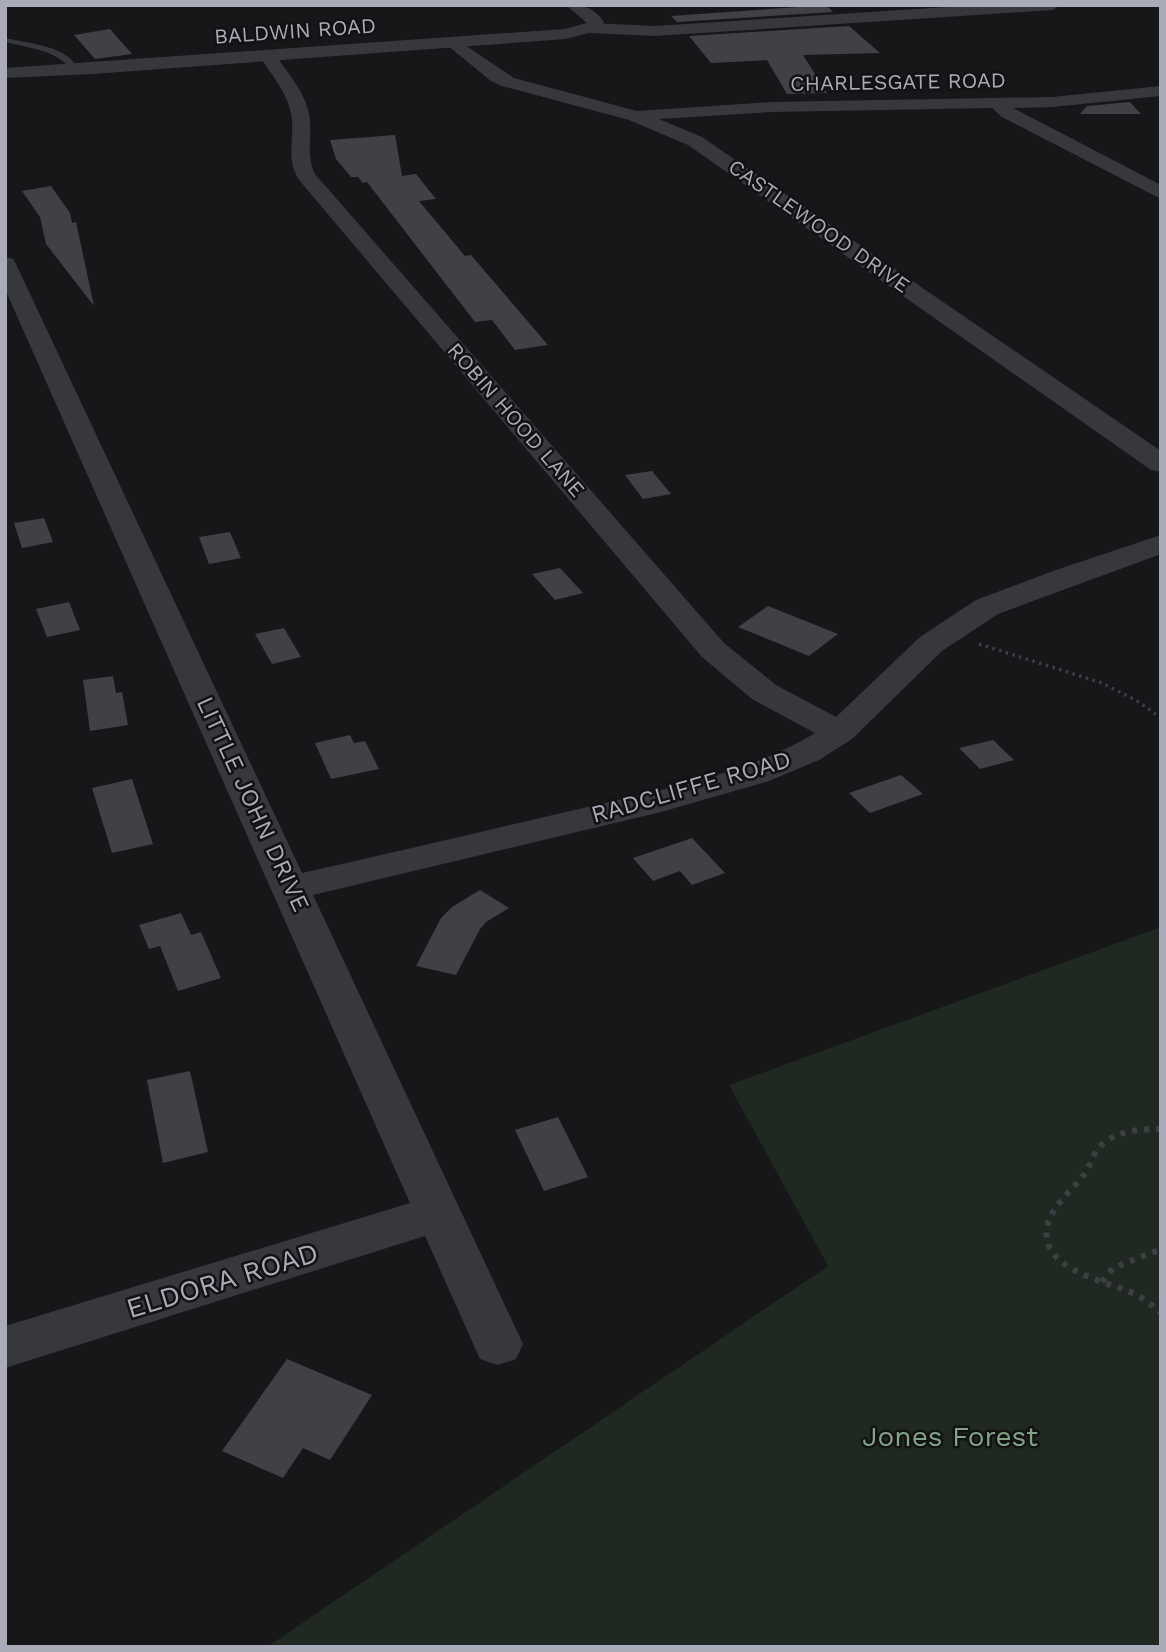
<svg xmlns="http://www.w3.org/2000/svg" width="1166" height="1652" viewBox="0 0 1166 1652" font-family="'Work Sans',sans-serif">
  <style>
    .green { fill: #202822 }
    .building { fill: #414145 }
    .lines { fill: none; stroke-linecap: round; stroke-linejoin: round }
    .path-far1 { stroke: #3d3f44; stroke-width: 3.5; stroke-dasharray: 2.5 4.5; stroke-linecap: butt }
    .path { stroke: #3d3f44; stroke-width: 6; stroke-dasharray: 5 7; stroke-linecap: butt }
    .service { fill: #37383d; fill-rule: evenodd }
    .minor { fill: #37383d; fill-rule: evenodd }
    .tertiary { fill: #37383d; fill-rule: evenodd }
    .labels { text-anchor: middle; stroke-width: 5; stroke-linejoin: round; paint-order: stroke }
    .far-street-label { font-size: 21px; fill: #a9acb8; stroke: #121113 }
    .street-label { font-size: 24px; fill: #a9acb8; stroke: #121113 }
    .near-street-label { font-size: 28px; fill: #a9acb8; stroke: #121113 }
    .near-park-label { font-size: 28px; fill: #80a386; stroke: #121113 }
  </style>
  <rect width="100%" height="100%" fill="#171618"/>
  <polygon class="green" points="1161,927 1161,1647 267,1647 828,1266 729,1085"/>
  <g class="building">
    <polygon points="826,5 833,12 677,22 671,16"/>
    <polygon points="849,26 880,53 803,55 827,93 787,94 767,60 711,63 689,36"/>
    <polygon points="110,29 132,54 95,59 74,35"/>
    <polygon points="1130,102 1141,114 1080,114 1087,106"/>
    <polygon points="395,135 402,176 416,174 436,199 419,201 465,256 471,255 548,345 515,350 492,320 475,322 367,182 363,183 358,177 351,177 336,159 330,140"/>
    <polygon points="51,186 70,213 72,223 76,222 94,306 46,244 40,217 22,191"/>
    <polygon points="652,471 671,494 643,499 625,475"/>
    <polygon points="44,518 53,542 22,548 14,523"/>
    <polygon points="230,532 241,558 209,564 199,537"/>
    <polygon points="560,568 583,593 555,600 532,574"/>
    <polygon points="69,602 80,630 47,637 36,609"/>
    <polygon points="768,606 838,634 809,656 738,627"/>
    <polygon points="284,628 301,657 272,664 255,634"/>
    <polygon points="113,676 116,693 122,692 128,725 90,731 83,680"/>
    <polygon points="350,735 354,743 365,741 379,769 331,779 315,743"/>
    <polygon points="993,740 1014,760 980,769 959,748"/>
    <polygon points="901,775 923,794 870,813 849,793"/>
    <polygon points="132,779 153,844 112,853 92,788"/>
    <polygon points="692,838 725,873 692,885 680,871 653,881 633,858"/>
    <polygon points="480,890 509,908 486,922 480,929 456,975 416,966 441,918 452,907"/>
    <polygon points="181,913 191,935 201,932 221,978 178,991 160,946 149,949 139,925"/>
    <polygon points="190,1071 208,1152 163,1163 147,1080"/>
    <polygon points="558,1117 588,1177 544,1191 515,1130"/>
    <polygon points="287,1359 372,1395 330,1460 303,1448 283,1478 222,1451"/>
  </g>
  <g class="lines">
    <polyline class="path-far1" points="979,644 1102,683 1139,702 1161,718"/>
    <g class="path">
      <path d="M1161,1129C1139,1129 1111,1131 1097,1150C1092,1157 1090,1166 1085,1173C1074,1189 1056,1202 1049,1220C1032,1269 1105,1280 1135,1294C1145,1299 1153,1306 1161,1313"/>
      <polyline points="1102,1282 1113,1268 1161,1249"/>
    </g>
    <path class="service" d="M5,38C30,44 67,45 79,70L72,72C60,50 28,48 5,42Z"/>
    <g class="minor">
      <polygon points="979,5 1060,5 1053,10 655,36 590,33 582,28 590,23 655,26"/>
      <polygon points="453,37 514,78 637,111 772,102 1052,97 1161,86 1161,96 1052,107 1013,108 1161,185 1161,199 1002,117 992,108 772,112 659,119 702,137 1161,451 1161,472 1151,470 688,145 629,120 502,86 491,81 447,45 445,42"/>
      <path d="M267,50L273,51C285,70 305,91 309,114C313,134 305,154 315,174L724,643L776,685L836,717L920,637L976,600L1056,570L1161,535V554L998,614L942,651L852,739L819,760L769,781L661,812L313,895L523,1344L516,1359L498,1365L480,1359L425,1236L5,1368V1326L410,1203L5,289V257L13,259L16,264L302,873C396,852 489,830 583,808C657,791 751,773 815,733L752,699L702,657L299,180C284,157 297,133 290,109C285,89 269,72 259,55Z"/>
    </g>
    <path class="tertiary" d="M566,5C585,5 593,7 604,22L600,30L566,39L93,74L5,78V68L565,29L587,23Z"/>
  </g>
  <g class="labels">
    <g class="far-street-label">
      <text transform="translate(295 31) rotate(-4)" y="7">BALDWIN ROAD</text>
      <text transform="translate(898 82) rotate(-1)" y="7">CHARLESGATE ROAD</text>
      <text transform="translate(819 226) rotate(35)" y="7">CASTLEWOOD DRIVE</text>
      <text transform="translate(516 420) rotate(49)" y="7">ROBIN HOOD LANE</text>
    </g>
    <g class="street-label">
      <text transform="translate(691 787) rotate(-16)" y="8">RADCLIFFE ROAD</text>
      <text transform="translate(253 804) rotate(65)" y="8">LITTLE JOHN DRIVE</text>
    </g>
    <g class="near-street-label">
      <text transform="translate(222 1280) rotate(-17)" y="10">ELDORA ROAD</text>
    </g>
    <g class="near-park-label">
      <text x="950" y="1446">Jones Forest</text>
    </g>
  </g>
  <rect width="1166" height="1652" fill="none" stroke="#a9acb8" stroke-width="14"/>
</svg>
